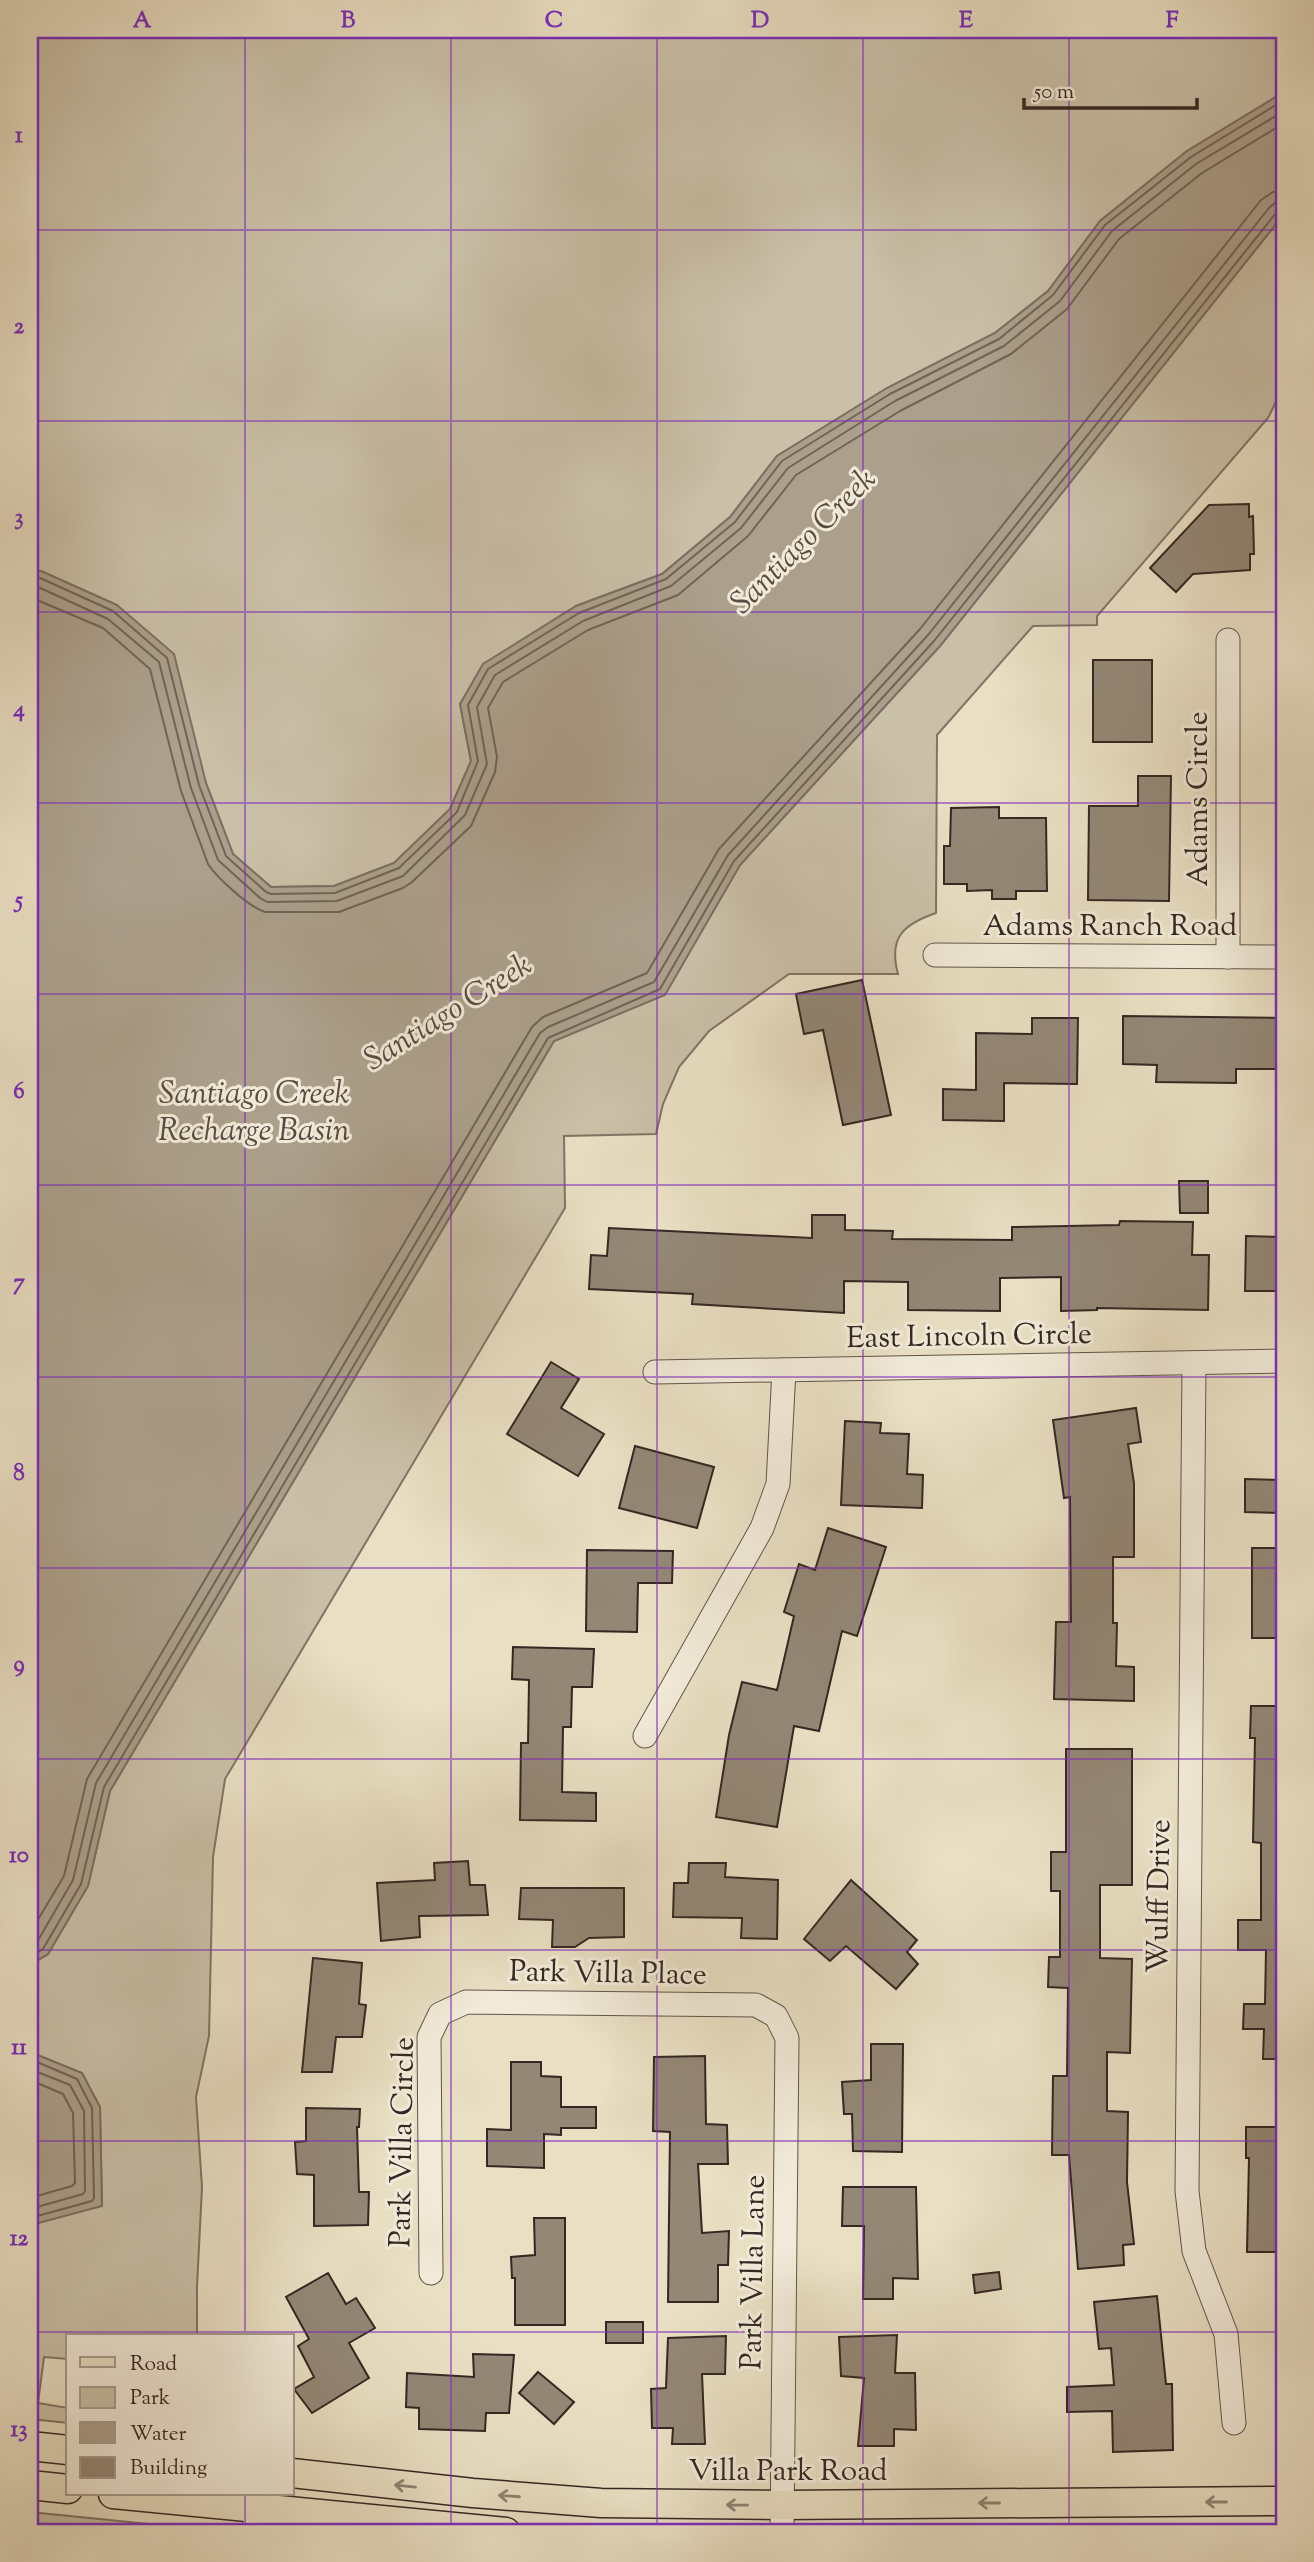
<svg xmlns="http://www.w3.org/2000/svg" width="1314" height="2562" viewBox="0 0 1314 2562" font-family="'Sorts Mill Goudy',serif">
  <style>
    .green { fill: #cac0a8; stroke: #807465; stroke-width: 2 }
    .water { fill: #aca08c; stroke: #7c7062; stroke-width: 2 }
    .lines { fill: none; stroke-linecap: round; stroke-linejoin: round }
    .shore { stroke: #706457; stroke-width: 2 }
    .building { fill: #938776; stroke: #352722; stroke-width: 2 }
    .minor-casing { stroke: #62554a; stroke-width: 25 }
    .major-casing { stroke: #352722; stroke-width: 31 }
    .minor { stroke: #f1ead8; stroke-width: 23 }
    .major { stroke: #e9dfc3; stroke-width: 28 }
    .oneway { stroke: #8f8372 }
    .grid { fill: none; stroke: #7b2cbf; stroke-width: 2; stroke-opacity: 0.55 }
    .labels { text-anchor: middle; stroke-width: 6; stroke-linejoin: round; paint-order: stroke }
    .street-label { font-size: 30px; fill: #352722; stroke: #f1ead8 }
    .water-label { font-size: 32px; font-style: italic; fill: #594b42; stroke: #f1ead8 }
    .neatline { fill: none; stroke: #7b2cbf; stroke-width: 2.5 }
    .grid-label { font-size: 23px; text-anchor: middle; font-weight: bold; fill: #7b2cbf }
  </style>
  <rect width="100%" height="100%" fill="#e9dfc3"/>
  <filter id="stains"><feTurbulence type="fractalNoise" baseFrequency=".00286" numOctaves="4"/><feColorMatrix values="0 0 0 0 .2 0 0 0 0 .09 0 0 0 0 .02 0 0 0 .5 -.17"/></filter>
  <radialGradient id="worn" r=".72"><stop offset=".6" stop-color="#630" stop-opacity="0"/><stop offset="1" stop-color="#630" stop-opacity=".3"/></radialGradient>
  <g class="green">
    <polygon points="30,30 1284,30 1284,92 1187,151 1100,221 1048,291 995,333 887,388 777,456 730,517 662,574 576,606 460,704 471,761 450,809 394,863 334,886 271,887 233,854 206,783 117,605 41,571 30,571"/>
    <path d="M1284,214V385L1268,418L1097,616V625L1033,626L937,735L936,913C904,924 888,937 898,974H789L709,1031L679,1067L663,1104L656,1134L564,1136L565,1208L225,1779L213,1857L209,2036L196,2097L202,2187L197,2287V2336H68V2359L44,2357L38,2403L68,2408V2423L30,2419V2225L102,2205L100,2107L82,2073L30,2052V1965L48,1954L88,1886L110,1791L554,1041L665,994L740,865L940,646Z"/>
    <polygon points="30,2512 188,2528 189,2532 30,2523"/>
  </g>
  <g class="water">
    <polygon points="1284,92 1284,214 940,646 740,865 665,995 554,1041 110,1791 88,1886 48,1954 30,1965 30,571 41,571 117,605 174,654 206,783 233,854 271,887 334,886 394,863 450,809 471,761 460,704 483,664 576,606 662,574 730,517 777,456 887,388 995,333 1048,291 1100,221 1187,151"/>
    <polygon points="30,2052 82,2073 100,2107 102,2206 31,2225"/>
  </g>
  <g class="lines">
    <g class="shore">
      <polyline points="30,577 40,578 113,611 167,658 199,785 226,856 266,892 271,894 335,893 399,868 457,812 478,761 468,705 488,669 579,613 666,579 735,522 782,461 890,394 999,339 1053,295 1105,225 1191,157 1284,100"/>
      <polyline points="30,586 38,587 108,619 159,662 191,788 218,860 260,898 267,902 337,901 403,876 465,815 487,764 477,707 495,675 583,621 671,586 741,528 788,468 895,401 1004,346 1060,301 1112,231 1196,164 1284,111"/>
      <path d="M30,597L103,628L150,669L181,791L208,864C217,878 249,907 265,912H339L403,888L412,882L471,826L495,772L497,757L488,708L503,682L588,630L678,595L748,536L796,475L900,411L1011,354L1067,309L1119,239L1202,173L1284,123"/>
      <polyline points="30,1933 64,1876 87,1779 532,1027 543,1017 647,973 719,849 920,629 1261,200 1273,192 1284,191"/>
      <polyline points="30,1947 37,1942 73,1880 96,1783 540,1033 548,1027 654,982 728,855 928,635 1269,208 1276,202 1284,201"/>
      <polyline points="30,1957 43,1949 81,1884 104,1787 548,1038 660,989 734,861 934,641 1276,213 1284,210"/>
      <polyline points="30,2059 77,2079 92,2108 94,2198 92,2201 30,2218"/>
      <polyline points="30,2069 70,2085 84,2111 85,2191 83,2194 30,2209"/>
      <polyline points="30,2080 63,2094 73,2113 75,2183 72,2186 30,2198"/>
    </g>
  </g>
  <g class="building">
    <polygon points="1249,504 1249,517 1253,516 1254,554 1250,554 1250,570 1193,574 1176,592 1150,568 1209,505"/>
    <rect x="1093" y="660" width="59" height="82"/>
    <polygon points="1138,776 1171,776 1169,901 1088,900 1089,806 1138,806"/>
    <polygon points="999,807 999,818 1046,818 1047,891 1016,891 1016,899 992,899 992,890 967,891 967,884 944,884 944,846 950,846 951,808"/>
    <polygon points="862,980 891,1115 843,1125 823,1030 804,1034 796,994"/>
    <polygon points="1123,1016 1284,1018 1284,1069 1236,1069 1236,1083 1156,1082 1157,1065 1123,1064"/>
    <polygon points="1032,1018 1078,1018 1077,1084 1004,1083 1004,1121 943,1120 943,1089 976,1090 976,1033 1032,1034"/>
    <polygon points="1179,1181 1208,1181 1208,1213 1180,1213"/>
    <polygon points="812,1215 845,1215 845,1230 893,1231 892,1239 1012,1240 1012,1227 1119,1225 1120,1221 1193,1222 1192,1255 1209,1255 1208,1310 1097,1308 1097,1310 1061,1311 1061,1277 1000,1278 1000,1311 908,1310 908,1282 844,1281 844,1313 692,1304 693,1294 589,1289 591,1255 607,1256 609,1228 812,1238"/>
    <polygon points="1246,1236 1284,1237 1284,1291 1245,1291"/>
    <polygon points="551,1362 579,1379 561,1408 604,1434 578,1476 507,1434"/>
    <polygon points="1136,1408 1141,1442 1128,1444 1134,1483 1134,1557 1113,1557 1113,1623 1117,1623 1116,1666 1134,1667 1134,1701 1054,1699 1056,1622 1071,1622 1070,1497 1064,1498 1053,1420"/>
    <polygon points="845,1421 881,1423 880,1433 909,1434 907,1474 923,1475 922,1508 841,1505"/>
    <polygon points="635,1446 714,1467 697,1528 619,1508"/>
    <polygon points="1245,1479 1284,1480 1284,1513 1245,1512"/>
    <polygon points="828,1528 886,1547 857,1636 842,1631 819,1731 794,1726 777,1827 716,1817 729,1735 742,1682 777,1690 794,1616 784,1612 799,1564 815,1570"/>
    <rect x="1252" y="1548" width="32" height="90"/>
    <polygon points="587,1550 673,1551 672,1583 638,1583 637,1632 586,1631"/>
    <polygon points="513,1647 594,1649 592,1687 572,1687 571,1727 563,1727 562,1792 596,1793 596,1821 520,1820 521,1743 528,1743 529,1680 512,1679"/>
    <polygon points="1251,1706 1284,1706 1284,2059 1263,2059 1264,2029 1243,2029 1244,2004 1265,2004 1266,1950 1238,1950 1238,1920 1261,1920 1261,1843 1253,1842 1255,1738 1250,1738"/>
    <polygon points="1066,1749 1132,1749 1132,1885 1100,1885 1100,1958 1132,1959 1130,2053 1107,2052 1107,2111 1128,2112 1127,2182 1134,2244 1123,2245 1124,2265 1078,2269 1069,2155 1052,2155 1053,2076 1067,2076 1068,1988 1048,1987 1049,1957 1060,1957 1060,1891 1051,1891 1051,1852 1066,1852"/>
    <polygon points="468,1861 470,1885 485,1885 488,1915 419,1916 420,1937 381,1941 377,1883 435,1880 434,1863"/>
    <polygon points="689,1863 726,1863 725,1877 778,1880 777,1939 741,1938 742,1918 673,1917 674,1883 688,1883"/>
    <polygon points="851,1880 917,1940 907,1952 918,1964 896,1989 846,1946 830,1961 804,1939"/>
    <polygon points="521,1888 624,1888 624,1937 589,1938 575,1947 552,1947 553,1920 519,1919"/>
    <polygon points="313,1958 362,1963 359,2004 366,2005 362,2037 336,2037 332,2072 302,2072"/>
    <polygon points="871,2044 903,2044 902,2152 853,2151 852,2114 844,2114 842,2082 871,2080"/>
    <polygon points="705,2056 706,2124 727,2125 728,2164 698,2164 702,2233 729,2231 728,2265 718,2265 718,2302 668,2302 670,2132 653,2131 654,2057"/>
    <polygon points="511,2062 541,2062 541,2076 561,2077 561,2107 596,2107 596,2128 561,2128 561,2135 544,2134 544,2168 487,2166 487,2129 511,2130"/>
    <polygon points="306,2108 360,2109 359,2127 357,2127 359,2192 369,2192 368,2225 314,2226 314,2175 297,2174 295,2142 306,2141"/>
    <polygon points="1246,2127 1284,2127 1284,2252 1247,2252 1249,2158 1246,2158"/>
    <polygon points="843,2187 916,2187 918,2279 893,2278 893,2299 863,2299 864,2226 842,2226"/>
    <polygon points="534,2218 565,2218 565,2325 515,2325 515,2278 512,2278 511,2257 535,2255"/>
    <polygon points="999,2272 1001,2289 975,2293 973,2275"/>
    <polygon points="328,2273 346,2304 356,2298 375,2328 349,2343 369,2378 312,2413 294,2389 314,2377 298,2346 309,2339 286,2297"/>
    <polygon points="1157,2296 1166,2384 1172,2384 1173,2450 1113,2452 1112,2411 1067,2412 1067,2387 1114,2385 1111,2348 1099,2349 1094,2302"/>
    <rect x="606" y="2322" width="37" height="21"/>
    <polygon points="897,2335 895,2373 915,2373 916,2430 894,2429 894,2446 858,2446 864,2378 841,2376 839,2337"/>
    <polygon points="726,2336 725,2374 702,2374 705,2444 672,2444 673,2428 652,2428 651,2389 666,2388 668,2338"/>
    <polygon points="473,2354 514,2355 509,2413 486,2413 485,2431 419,2429 419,2408 406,2407 407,2373 474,2377"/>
    <polygon points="538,2372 574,2402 554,2424 519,2393"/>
  </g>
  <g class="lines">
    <defs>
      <g id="minor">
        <polyline points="1228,640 1228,957"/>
        <polyline points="935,955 1284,957"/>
        <polyline points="1194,1363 1187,2191 1194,2251 1226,2334 1234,2423"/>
        <polyline points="655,1372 1284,1361"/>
        <polyline points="645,1736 762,1528 778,1484 784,1370"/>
        <polyline points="431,2273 429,2037 440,2014 466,2002 756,2005 776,2016 787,2038 782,2532"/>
        <polyline points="255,2532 255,2494"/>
      </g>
      <g id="major">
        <polyline points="30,2446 68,2450"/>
        <polyline points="292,2473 473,2493 601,2503 782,2505 1284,2501"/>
        <polyline points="30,2485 68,2489"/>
        <polyline points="113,2494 506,2532"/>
      </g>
    </defs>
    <use href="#minor" class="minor-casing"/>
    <use href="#major" class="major-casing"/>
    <use href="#minor" class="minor"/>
    <use href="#major" class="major"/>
  </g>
  <defs><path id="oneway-shaft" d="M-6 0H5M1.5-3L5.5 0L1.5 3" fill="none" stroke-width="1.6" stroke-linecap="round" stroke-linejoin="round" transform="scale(1.75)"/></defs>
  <g class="oneway">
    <use href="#oneway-shaft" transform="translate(405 2486) rotate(-174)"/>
    <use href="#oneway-shaft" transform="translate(509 2496) rotate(-176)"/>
    <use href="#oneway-shaft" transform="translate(1216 2502) rotate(180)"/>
    <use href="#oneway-shaft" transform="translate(989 2503) rotate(180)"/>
    <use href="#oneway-shaft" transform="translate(737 2505) rotate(-179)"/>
  </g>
  <path class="grid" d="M245,30V2336M451,30V2532M657,30V2532M863,30V2532M1069,30V2532M30,230H1284M30,421H1284M30,612H1284M30,803H1284M30,994H1284M30,1185H1284M30,1377H1284M30,1568H1284M30,1759H1284M30,1950H1284M30,2141H1284M30,2332H1284M245,2494V2532"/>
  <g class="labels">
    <g class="street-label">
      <text transform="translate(1197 799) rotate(-90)" y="10">Adams Circle</text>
      <text x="1110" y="935">Adams Ranch Road</text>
      <text transform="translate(969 1335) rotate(-1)" y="10">East Lincoln Circle</text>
      <text transform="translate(1158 1896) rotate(-89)" y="10">Wulff Drive</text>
      <text transform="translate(608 1972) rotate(1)" y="10">Park Villa Place</text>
      <text transform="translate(401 2142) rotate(-89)" y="10">Park Villa Circle</text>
      <text transform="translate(752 2272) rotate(-89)" y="10">Park Villa Lane</text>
      <text x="788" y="2480">Villa Park Road</text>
    </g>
    <g class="water-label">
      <text transform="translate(802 540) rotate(-45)" y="11">Santiago Creek</text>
      <text transform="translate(447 1011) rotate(-32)" y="11">Santiago Creek</text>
      <text x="254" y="1103">Santiago Creek<tspan x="254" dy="37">Recharge Basin</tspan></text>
    </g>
  </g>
  <rect width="1314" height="2562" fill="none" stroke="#e9dfc3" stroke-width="77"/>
  <rect x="66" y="2334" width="228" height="161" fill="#f1ead8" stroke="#a69c8f" stroke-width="2"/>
  <rect x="80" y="2357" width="35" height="10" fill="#e9dfc3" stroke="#a69c8f" stroke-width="2"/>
  <text x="130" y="2370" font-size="21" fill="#352722">Road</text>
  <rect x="80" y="2387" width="35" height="21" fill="#cac0a8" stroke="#a69c8f" stroke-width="2"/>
  <text x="130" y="2404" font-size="21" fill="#352722">Park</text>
  <rect x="80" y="2422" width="35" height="21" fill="#aca08c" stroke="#a69c8f" stroke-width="2"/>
  <text x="130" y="2440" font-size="21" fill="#352722">Water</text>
  <rect x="80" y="2457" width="35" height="21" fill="#938776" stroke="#a69c8f" stroke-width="2"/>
  <text x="130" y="2474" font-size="21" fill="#352722">Building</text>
  <path d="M1024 98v10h173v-10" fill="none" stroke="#352722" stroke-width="3.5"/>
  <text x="1034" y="98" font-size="21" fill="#352722" stroke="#f1ead8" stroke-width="5" paint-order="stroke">50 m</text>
  <rect x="38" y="38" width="1238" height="2486" class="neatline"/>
  <g class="grid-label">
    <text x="142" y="27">A</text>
    <text x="348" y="27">B</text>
    <text x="554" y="27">C</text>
    <text x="760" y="27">D</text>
    <text x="966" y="27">E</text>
    <text x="1172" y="27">F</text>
    <text x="19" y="142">1</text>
    <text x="19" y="333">2</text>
    <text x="19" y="524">3</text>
    <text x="19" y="716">4</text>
    <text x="19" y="907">5</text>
    <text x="19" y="1098">6</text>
    <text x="19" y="1289">7</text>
    <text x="19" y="1480">8</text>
    <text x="19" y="1671">9</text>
    <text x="19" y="1862">10</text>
    <text x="19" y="2054">11</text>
    <text x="19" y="2245">12</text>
    <text x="19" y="2436">13</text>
  </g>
  <rect width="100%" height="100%" filter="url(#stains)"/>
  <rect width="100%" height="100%" fill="url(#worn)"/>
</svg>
